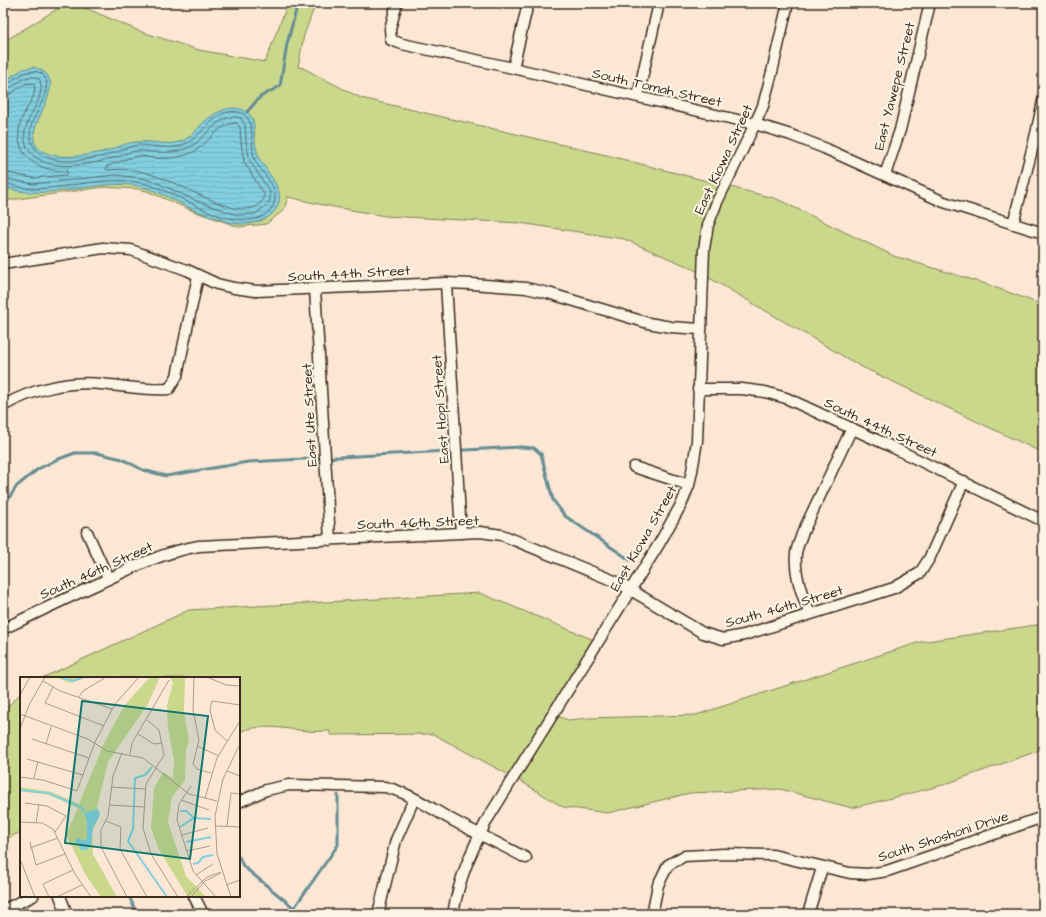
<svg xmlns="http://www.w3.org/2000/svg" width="1046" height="917" viewBox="0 0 1046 917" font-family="'Architects Daughter',sans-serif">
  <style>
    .green { fill: #cad88c; stroke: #828155 }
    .water { fill: url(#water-rules); stroke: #668d93 }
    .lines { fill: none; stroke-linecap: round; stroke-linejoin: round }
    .shore { stroke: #576c6c; stroke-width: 1 }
    .stream { stroke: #668d93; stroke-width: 3 }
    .minor-casing { stroke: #3b2a1e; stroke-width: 13 }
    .minor { stroke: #fcf5e5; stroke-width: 10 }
    .labels { text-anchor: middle; stroke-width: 4; stroke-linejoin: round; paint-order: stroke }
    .street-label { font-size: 14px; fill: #3b2a1e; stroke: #fcf5e5 }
    .inset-river { fill: none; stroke: #82cfe1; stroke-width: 2 }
    .inset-road { fill: none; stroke: #ae9b8b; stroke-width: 1 }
    .view { fill: #0f766e; fill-opacity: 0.15; stroke: #0f766e; stroke-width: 2 }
    .inset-edge { fill: none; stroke: #3b2a1e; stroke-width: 2 }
  </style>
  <defs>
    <pattern id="water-rules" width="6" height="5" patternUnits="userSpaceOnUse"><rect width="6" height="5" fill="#82cfe1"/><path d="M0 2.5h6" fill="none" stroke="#71b2c1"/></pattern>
  </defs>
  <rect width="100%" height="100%" fill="#fbe7d4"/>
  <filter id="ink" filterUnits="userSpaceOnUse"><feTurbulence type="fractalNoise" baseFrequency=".025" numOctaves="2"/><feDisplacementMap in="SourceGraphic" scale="8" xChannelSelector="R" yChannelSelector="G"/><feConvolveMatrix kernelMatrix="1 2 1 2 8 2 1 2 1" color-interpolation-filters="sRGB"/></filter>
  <g filter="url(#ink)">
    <g class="green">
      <polygon points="67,3 74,3 139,31 199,50 265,62 288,3 316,3 304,35 298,67 303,68 361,98 606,155 777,199 894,256 986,284 1043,305 1043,453 860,366 713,280 689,267 624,239 520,223 385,216 323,205 288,197 284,210 266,224 239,227 193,211 147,191 138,189 104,187 3,201 3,42"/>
      <path d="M480,593L599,642L554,715L568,720L589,718L696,715L920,642L1043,624V749L943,785L852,808L780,789L690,793L608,813L563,807L522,782L433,734L330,735V731C322,731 315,732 308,731C285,729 260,723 239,732V678H42L189,610Z"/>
      <polygon points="21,693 21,832 3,840 3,711"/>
    </g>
    <path class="water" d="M33,67C84,81 2,139 49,154C66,160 96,154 113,149C121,146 128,142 137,142C154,140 170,148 186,139C193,135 198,128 204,122C214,113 230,104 243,110C256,115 254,129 255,141C256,149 258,157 263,164C273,181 290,196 271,215C263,222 249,225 238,224C232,224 226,221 221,219C211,216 200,213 190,208C171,199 152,187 131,185C88,181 45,202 3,187V82L23,69Z"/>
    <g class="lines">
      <g class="shore">
        <path d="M3,85C13,83 21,71 33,71C62,73 36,112 32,123C25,142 38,158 56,160C73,163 98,158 114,153C123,150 129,146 138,145C156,145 173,152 189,142C204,133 216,108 238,112C258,116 249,146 255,160C263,176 284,190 271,209C268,213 261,218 256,219C216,226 179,191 142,183C107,175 70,188 35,189C24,189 14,185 3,183"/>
        <path d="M3,90C16,89 26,69 40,80C47,104 16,122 27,147C41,175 89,165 114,158C122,156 128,151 137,151C143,150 149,152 155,152C167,153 179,152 190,147C206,139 219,111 241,118L245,125L246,141L250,161L270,192V201L266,206L255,214L238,215L234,214L197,201L155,182L142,178L115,175L33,184L3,178"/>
        <path d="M3,96C15,95 23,80 34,84C38,97 24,109 21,121C11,154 37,172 67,171L68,173L66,175L33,178L3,172"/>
        <path d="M236,123L240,127L241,142L244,162L264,194C264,207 250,210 239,209C234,209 229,206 224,205C198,196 174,181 147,173C135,169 120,169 107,170L106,169L107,166C117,163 129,157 139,156C144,156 149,158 154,158C167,159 179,158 191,153C208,146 216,124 236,123Z"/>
      </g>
      <g class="stream">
        <polyline points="247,112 260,97 280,86 287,44 298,3"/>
        <polyline points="3,507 17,486 38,469 56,460 75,453 97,453 122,459 143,470 166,476 248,462 521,447 534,448 541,454 553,500 565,516 630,560"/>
        <polyline points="239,857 243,866 294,908 295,914"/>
        <polyline points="129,896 137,914"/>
        <polyline points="294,908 338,845 338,795"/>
      </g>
      <defs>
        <g id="minor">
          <polyline points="397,3 390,29 391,40 402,44 513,68 755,124 791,135 824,148 944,202 1043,233"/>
          <polyline points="513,68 528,3"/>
          <polyline points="638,96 659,3"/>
          <polyline points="885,175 900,130 930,3"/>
          <polyline points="1013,224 1036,134 1043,101"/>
          <polyline points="3,264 103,248 131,250 187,270 217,284 234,288 256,291 446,283 472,284 526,288 548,293 648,323 671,327 700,329"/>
          <polyline points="446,283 461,533"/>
          <polyline points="315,289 330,540"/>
          <polyline points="698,389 742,389 765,392 786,398 892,447 1043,521"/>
          <path d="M3,406C32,389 68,381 101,384C124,386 147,391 169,389L177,376L198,276"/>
          <polyline points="634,467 689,485"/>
          <polyline points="87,532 108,578"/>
          <path d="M810,614C802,595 794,574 796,553C797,547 800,540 802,534L852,428"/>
          <path d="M3,629C36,613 69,597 102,582C133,567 164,552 199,546L480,532L502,535L619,583L703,633L723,639L744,635L894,588L920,573L930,557L964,481"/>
          <path d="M239,802L266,790L289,785L385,787C410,793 432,809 454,821C478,834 502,845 526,858"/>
          <polyline points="60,896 67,914"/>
          <polyline points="194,896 203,914"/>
          <polyline points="3,910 33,896"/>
          <polyline points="378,914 396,840 414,799"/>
          <path d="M453,914C459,878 471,852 487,820L659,544L682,503L689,485L692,471L697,441L704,249L708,225L717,202L755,124L763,106L772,72L788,3"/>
          <polyline points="652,914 658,885 668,865 684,856 724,854 773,855 850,873 868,874 887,871 1043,817"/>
          <polyline points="808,914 822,868"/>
        </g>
      </defs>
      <use href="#minor" class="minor-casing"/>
      <use href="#minor" class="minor"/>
    </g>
  </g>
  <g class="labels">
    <g class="street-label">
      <text transform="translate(894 86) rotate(-76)" y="5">East Yawepe Street</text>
      <text transform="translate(657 87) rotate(13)" y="5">South Tomah Street</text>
      <text transform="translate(723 159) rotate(-65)" y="5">East Kiowa Street</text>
      <text transform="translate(349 273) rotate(-3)" y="5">South 44th Street</text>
      <text transform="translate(440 409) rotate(-94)" y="5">East Hopi Street</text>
      <text transform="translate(309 415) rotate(-93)" y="5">East Ute Street</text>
      <text transform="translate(881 427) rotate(25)" y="5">South 44th Street</text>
      <text transform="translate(418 522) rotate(-2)" y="5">South 46th Street</text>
      <text transform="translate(643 538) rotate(-60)" y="5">East Kiowa Street</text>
      <text transform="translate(96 570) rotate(-24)" y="5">South 46th Street</text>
      <text transform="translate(784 606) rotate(-16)" y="5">South 46th Street</text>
      <text transform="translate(943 836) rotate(-18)" y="5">South Shoshoni Drive</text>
    </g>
  </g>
  <g transform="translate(20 677)">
    <rect width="220" height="220" fill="#fbe7d4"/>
    <path d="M35,0L51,1L68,0L51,6ZM130,0H140L128,27L88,85L77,130L80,138L72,155L73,177L97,220H81L65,197L46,157L58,131L29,118L0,114V110L32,115L59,127L85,64L104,29ZM150,0H165L164,35L169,64L166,73L165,103L152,120L148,145L166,199L186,220H168L139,173L131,151L134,111L143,95L153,101L154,83L148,52L147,28L153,6Z" fill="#cad88c"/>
    <path d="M78,132L80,138L73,150L71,168L67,173H61L55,163L58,161L65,164L67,161V145L64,136Z" fill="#82cfe1"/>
    <path class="inset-river" d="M39,0L54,4L63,0M132,90L125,98L115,101L113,152L108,164L147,220M0,113L28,116L61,130L64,135M160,134H166L174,141M160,150L174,141L191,142M166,165L191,160M173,187L178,186L183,180L193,178"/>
    <path class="inset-road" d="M174,0L173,33L179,63L173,87L177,92L191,96M187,0L206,8L220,9M23,4L40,14L92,32M33,10L25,26L84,49M0,18L10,0M59,20L63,14L86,0M0,37L68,62L87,74L123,81L169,117L197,124M127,43L139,53L144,78L126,107L123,151L131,177L158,220M0,52L9,28L25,0M118,57L134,67L142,66M12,62L69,81M207,64L195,53L190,33L192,24L220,28M26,67L31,50M177,69L199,79M102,76L93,99L88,139L81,153V170L107,220M110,77L112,66L149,3M7,82L63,98M207,94L220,99M0,100L23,103L57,114L75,65L95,27L119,0M14,101L18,84M171,109L159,127L157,143L173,194L196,220M91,110L125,112M185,121L197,81L220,44M161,123L189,133M5,126L27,129L46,139L35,155M90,128L124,130M86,144L101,150L100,172L127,220M0,145L22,146L33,152L55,197L71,220M16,146L19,127M196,149L220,150M207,149L211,116L220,117M162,158L188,151M10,165L16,188L45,177M10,171L38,161M167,174L190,169M0,182L15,220M176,198L193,187M206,208L220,203M29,220L23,207L53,193M37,220L62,208M166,220L187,200L201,195M171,220L185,204L201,196M211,220L197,177L195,139L203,102L220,67"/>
    <path class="view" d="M62,24L188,39L170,182L45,166Z"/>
    <rect width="220" height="220" class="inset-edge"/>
  </g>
  <rect width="1046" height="917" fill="none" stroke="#fcf5e5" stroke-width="16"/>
  <rect x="8" y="8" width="1030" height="901" fill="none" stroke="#3b2a1e" stroke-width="1.5" filter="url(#ink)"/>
</svg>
